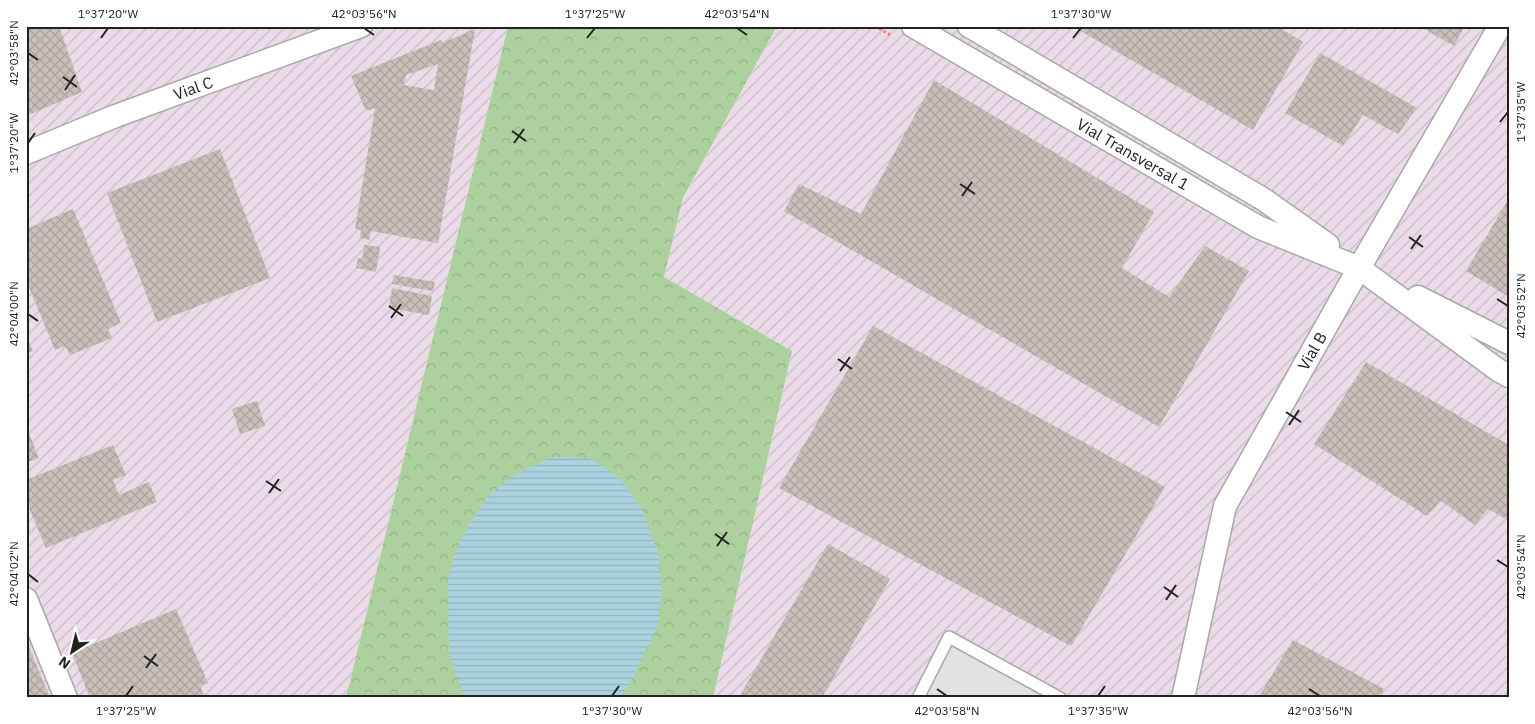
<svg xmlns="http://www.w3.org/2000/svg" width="1535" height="724" viewBox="0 0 1535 724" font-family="'IBM Plex Sans',sans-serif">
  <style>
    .industrial { fill: url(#industrial-furrows) }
    .forest { fill: url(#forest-crowns) }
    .parking { fill: #e2e2e2 }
    .water { fill: url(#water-rules) }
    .building { fill: url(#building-cross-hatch); fill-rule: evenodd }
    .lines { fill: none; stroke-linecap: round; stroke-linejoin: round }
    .lane-casing { stroke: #a9a9a9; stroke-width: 14 }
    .street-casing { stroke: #a9a9a9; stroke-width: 25 }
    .path { stroke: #fa8072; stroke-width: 3; stroke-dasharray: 2.5 2.5; stroke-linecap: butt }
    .lane { stroke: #fff; stroke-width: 11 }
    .street { stroke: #fff; stroke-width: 22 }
    .ticks { fill: none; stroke: #222; stroke-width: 2 }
    .labels { text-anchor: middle; stroke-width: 4.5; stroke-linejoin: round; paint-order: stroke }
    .street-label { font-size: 16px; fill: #222; stroke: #fff }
    .neatline { fill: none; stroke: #222; stroke-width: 2 }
    .ticks-label { font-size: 12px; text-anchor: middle; fill: #222 }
  </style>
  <defs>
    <pattern id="industrial-furrows" width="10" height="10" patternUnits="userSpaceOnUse" patternTransform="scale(1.25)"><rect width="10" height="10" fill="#ebdbe8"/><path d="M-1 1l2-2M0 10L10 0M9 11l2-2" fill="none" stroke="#c9bcc7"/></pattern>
    <pattern id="forest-crowns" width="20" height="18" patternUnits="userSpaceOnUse" patternTransform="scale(1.25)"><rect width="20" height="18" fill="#add19e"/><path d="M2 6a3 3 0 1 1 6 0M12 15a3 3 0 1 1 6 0" fill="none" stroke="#95b388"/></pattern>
    <pattern id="water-rules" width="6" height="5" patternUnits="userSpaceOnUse" patternTransform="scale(1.25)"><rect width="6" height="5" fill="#aad3df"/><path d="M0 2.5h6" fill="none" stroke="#92b5bf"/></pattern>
    <pattern id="building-cross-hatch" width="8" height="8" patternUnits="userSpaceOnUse" patternTransform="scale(1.25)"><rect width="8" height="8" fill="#c7bfb8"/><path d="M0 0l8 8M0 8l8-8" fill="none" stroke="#aba49e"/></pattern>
  </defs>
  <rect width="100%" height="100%" fill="#f2efe9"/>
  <g class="industrial">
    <polygon points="26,26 508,26 346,698 26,698"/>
    <polygon points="777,26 1509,26 1509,698 713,698 792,352 664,277 683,199"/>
  </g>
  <polygon class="forest" points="508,26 777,26 683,198 664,277 792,351 713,698 346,698"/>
  <polygon class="parking" points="951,643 1043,698 923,698"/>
  <polygon class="water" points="552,457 571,457 591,459 620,478 642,510 658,553 662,594 658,625 631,681 620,698 465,698 457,678 449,652 448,579 456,551 468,527 485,500 509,478"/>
  <g class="building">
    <polygon points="26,26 59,26 82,92 26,116"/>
    <polygon points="1072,26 1277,26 1303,42 1253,130"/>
    <polygon points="1419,26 1465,26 1454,46"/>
    <path d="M475,29L438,243L371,231L369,240L360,238L361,230L355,229L375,108L366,111L351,76L441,40L442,43ZM438,64L434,90L404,85L406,75Z"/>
    <polygon points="1320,53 1417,108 1398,134 1363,115 1343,146 1285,113"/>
    <polygon points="934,80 1154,212 1122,268 1169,297 1205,246 1249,271 1159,427 784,211 799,184 861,214"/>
    <polygon points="220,149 270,278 157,322 107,193"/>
    <polygon points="1509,198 1509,297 1466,271"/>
    <polygon points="73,209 121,323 108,329 112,338 70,355 65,346 55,350 26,280 26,229"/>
    <polygon points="364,245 380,247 376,272 356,268 358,258 362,259"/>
    <polygon points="394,275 435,282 433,291 392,284"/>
    <polygon points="392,288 432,296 429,315 389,308"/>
    <polygon points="873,326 1165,487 1071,646 779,488"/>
    <polygon points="26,335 33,351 26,353"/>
    <polygon points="1366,362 1509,445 1509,521 1488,509 1475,525 1441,501 1427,516 1314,444"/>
    <polygon points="257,401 265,426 240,434 232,409"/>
    <polygon points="29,434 39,458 26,463 26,435"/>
    <polygon points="113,445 126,475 113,480 119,495 149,482 157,502 46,548 26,501 26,480"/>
    <polygon points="828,544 890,579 822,698 739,697"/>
    <polygon points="176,609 208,683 200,686 205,698 90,698 72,653"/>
    <polygon points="26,640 29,647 50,698 26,698"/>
    <polygon points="1293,640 1384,689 1380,698 1258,698"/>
  </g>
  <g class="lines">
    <defs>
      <polyline id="lane" points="918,698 949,637 1060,698"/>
      <g id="street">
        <polyline points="913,26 1258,227 1359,268 1498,370 1509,376"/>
        <polyline points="969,26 1263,199 1328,245"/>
        <polyline points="26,153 113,117 361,26"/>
        <polyline points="1418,297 1509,343"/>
        <polyline points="26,599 66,698"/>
        <polyline points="1183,698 1225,506 1359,268 1500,26"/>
      </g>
    </defs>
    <use href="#lane" class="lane-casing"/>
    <use href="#street" class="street-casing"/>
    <polyline class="path" points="875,26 892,36"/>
    <use href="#lane" class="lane"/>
    <use href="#street" class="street"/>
  </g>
  <path class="ticks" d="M364,28L374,35M737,28L747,35M101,38L108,28M587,38L595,28M1073,38L1081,28M28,53L38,60M63,77L77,87M65,90L75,75M1500,122L1508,112M512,131L526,141M28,143L35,133M514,143L524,129M960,184L975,194M962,196L972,182M1409,237L1423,247M1411,249L1421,235M1497,299L1508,306M389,306L403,316M28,314L38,321M391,318L401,304M838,359L852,369M840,371L850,357M1286,412L1301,422M1289,425L1299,410M266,481L281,491M269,493L279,479M715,534L729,544M717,546L727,532M1497,560L1508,567M28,574L38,582M1164,587L1178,597M1166,600L1176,585M144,656L158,666M146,668L156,654M937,689L947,696M1309,689L1320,696M126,696L133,686M612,696L619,686M1098,696L1105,686"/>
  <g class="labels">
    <g class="street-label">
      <text transform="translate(193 88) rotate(-20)" y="6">Vial C</text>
      <text transform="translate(1133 154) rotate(30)" y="6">Vial Transversal 1</text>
      <text transform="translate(1312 351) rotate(-60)" y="6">Vial B</text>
    </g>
  </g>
  <rect width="1535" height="724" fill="none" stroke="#ffffff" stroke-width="55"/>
  <g transform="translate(72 652) rotate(215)" stroke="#ffffff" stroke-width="4" paint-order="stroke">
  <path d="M0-4L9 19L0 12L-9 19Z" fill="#222222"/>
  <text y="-8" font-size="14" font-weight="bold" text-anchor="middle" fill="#222222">N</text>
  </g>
  <rect x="28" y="28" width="1480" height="668" class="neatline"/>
  <g class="ticks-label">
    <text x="108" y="18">1°37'20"W</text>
    <text x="364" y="18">42°03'56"N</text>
    <text x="595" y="18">1°37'25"W</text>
    <text x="737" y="18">42°03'54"N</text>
    <text x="1081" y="18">1°37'30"W</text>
    <text transform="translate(14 53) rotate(-90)" y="4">42°03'58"N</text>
    <text transform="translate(1521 112) rotate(-90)" y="4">1°37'35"W</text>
    <text transform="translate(14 143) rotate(-90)" y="4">1°37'20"W</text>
    <text transform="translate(1521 306) rotate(-90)" y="4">42°03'52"N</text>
    <text transform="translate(14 314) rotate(-90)" y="4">42°04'00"N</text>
    <text transform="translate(1521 567) rotate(-90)" y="4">42°03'54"N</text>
    <text transform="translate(14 574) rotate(-90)" y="4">42°04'02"N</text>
    <text x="126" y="715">1°37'25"W</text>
    <text x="612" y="715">1°37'30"W</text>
    <text x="947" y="715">42°03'58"N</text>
    <text x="1098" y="715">1°37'35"W</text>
    <text x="1320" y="715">42°03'56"N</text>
  </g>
</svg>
